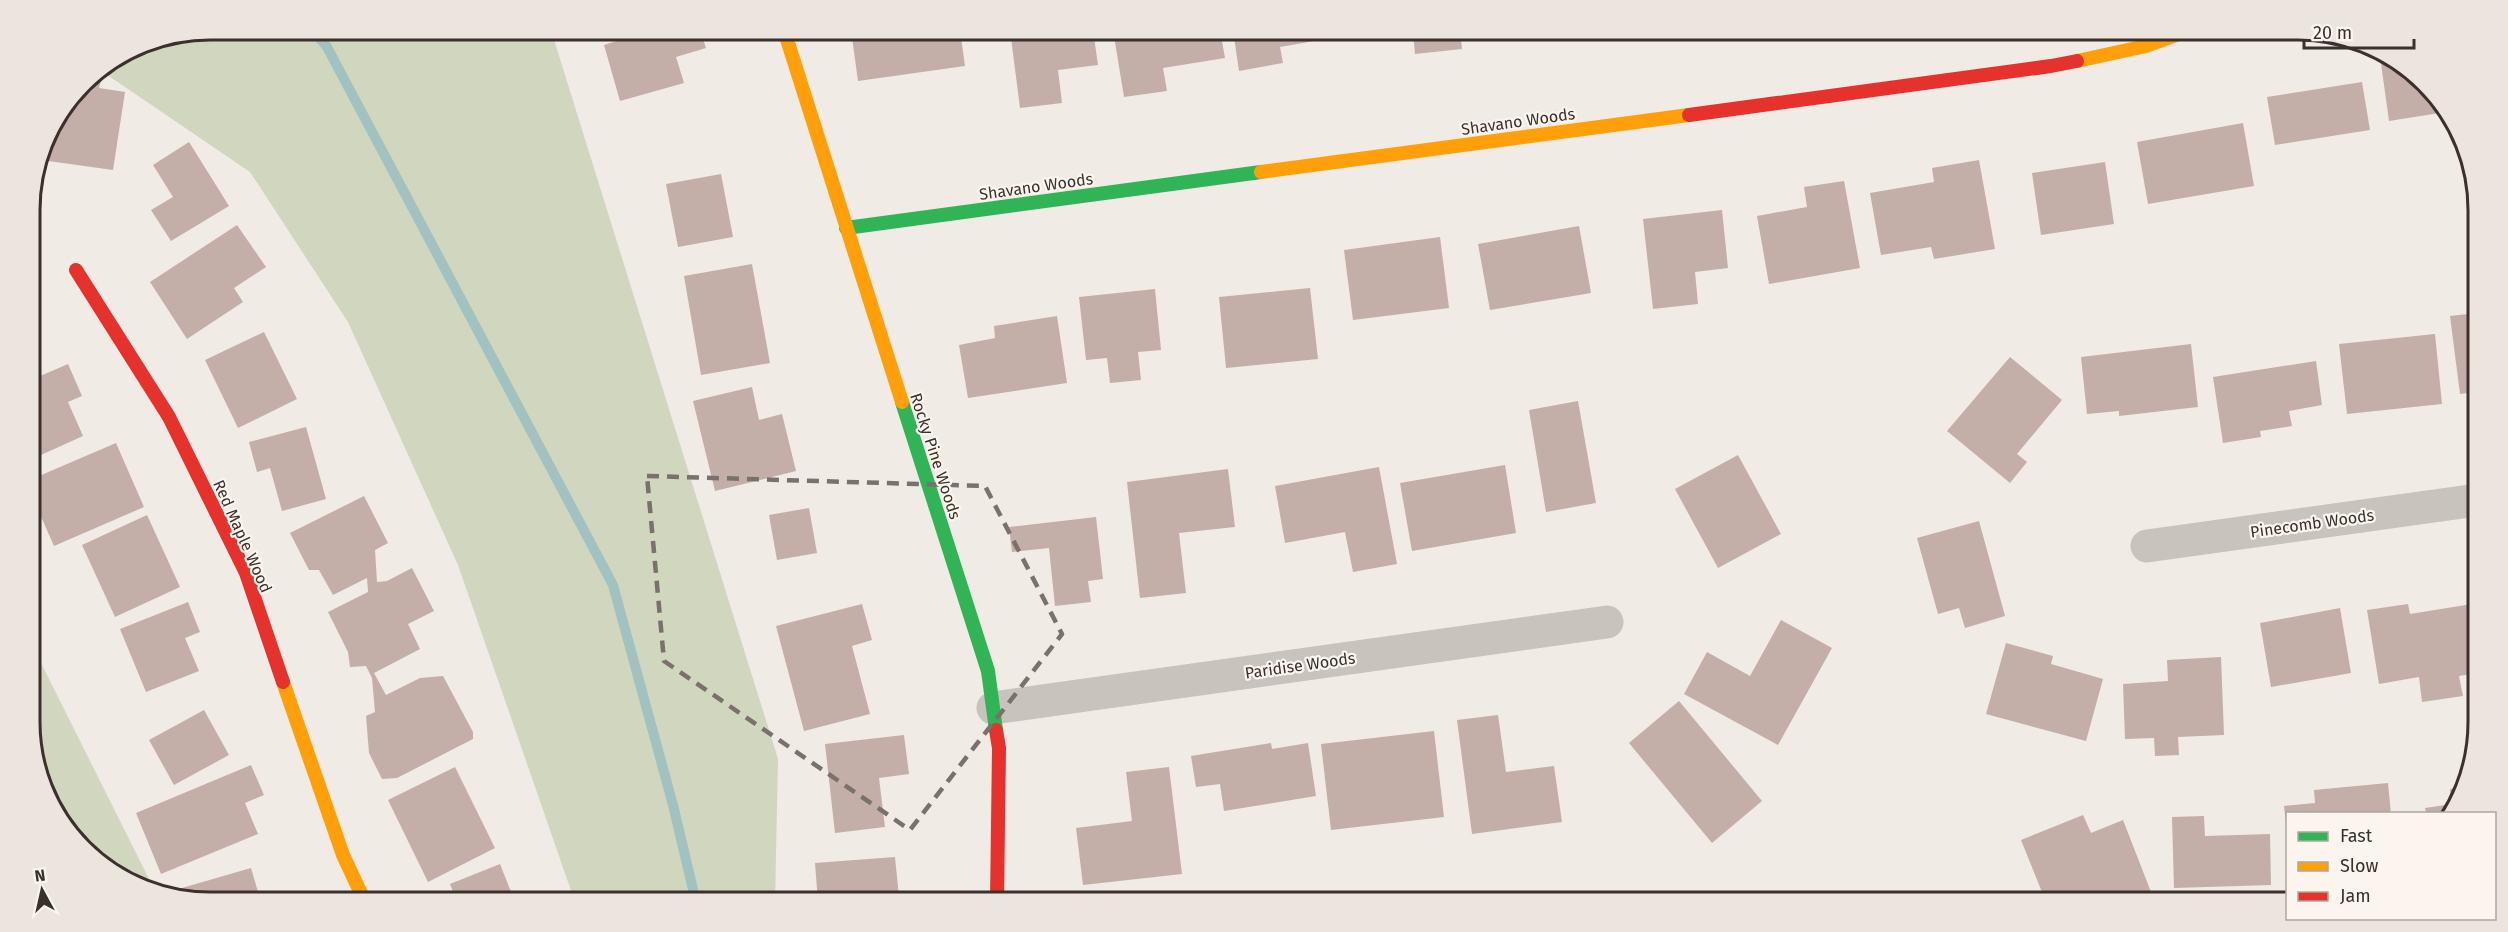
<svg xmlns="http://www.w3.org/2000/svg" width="2508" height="932" viewBox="0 0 2508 932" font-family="'Fira Sans',sans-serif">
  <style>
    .green { fill: #d1d6bf }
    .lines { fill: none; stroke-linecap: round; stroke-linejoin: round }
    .stream { stroke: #a1c2c1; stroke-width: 10 }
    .building { fill: #c3afa7 }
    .street { stroke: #c9c3be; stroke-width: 33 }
    .fast { stroke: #30b455; stroke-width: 14 }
    .slow { stroke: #ff9f0a; stroke-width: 14 }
    .jam { stroke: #e5322d; stroke-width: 14 }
    .marked { fill: none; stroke: #7a716c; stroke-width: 4.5; stroke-dasharray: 12 8; stroke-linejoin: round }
    .labels { text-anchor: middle; stroke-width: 4.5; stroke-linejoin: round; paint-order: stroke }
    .street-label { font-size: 16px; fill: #3b302b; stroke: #fbf5ee }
    .rim { fill: none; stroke: #3b302b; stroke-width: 3 }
  </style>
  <rect width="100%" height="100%" fill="#f0ebe5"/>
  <g class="green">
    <polygon points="211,30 551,30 778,759 775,902 575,902 458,565 348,322 250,172 100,70 142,44"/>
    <polygon points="33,647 156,893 79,843 33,746"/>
  </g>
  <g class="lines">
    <polyline class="stream" points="313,30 327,47 613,585 673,805 696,902"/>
  </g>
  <g class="building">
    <polygon points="624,30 700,30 706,48 676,57 684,83 620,101 604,45 626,38"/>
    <polygon points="851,30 960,30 965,66 858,81"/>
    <polygon points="1010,30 1093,30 1098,65 1058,70 1062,103 1020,108"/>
    <polygon points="1113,30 1220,30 1225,58 1163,68 1167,91 1124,97"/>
    <polygon points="1233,30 1342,30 1343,36 1280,47 1283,63 1239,71"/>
    <polygon points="1366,30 1413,30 1413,32 1367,37"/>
    <polygon points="1413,30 1460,30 1462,49 1415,54"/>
    <polygon points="1539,30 1584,30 1584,32 1540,39"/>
    <polygon points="1599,30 1626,30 1626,31 1599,35"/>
    <polygon points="2380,56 2423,85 2424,90 2430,90 2433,92 2446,112 2389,121"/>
    <polygon points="88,79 101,81 99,88 125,92 113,170 41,160 48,131"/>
    <polygon points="2362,82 2370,130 2275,145 2267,97"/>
    <polygon points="2243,123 2254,186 2148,204 2137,142"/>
    <polygon points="189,142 229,206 171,241 151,210 173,197 153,165"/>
    <polygon points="1979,160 1995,249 1934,259 1931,247 1881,255 1870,193 1934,182 1932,168"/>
    <polygon points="2105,162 2114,224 2041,235 2032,173"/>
    <polygon points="721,174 733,237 678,247 666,184"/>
    <polygon points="1844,181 1860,268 1769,284 1757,216 1807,207 1804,187"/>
    <polygon points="1722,210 1728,268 1695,272 1698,304 1653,309 1643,219"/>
    <polygon points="237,225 266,267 234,288 243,302 187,339 150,282"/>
    <polygon points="1579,226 1591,293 1490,310 1478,244"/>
    <polygon points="1440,237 1449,308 1353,320 1344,250"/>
    <polygon points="752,264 770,363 701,375 684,276"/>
    <polygon points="1310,288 1318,359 1226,368 1219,297"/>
    <polygon points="1155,289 1161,350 1138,352 1141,380 1110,383 1107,358 1086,360 1079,297"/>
    <polygon points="2477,313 2477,392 2460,394 2450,316"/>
    <polygon points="1057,316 1067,383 968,398 959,345 995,338 994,326"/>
    <polygon points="264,332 297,399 238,428 205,360"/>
    <polygon points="2435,334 2442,404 2347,414 2339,344"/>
    <polygon points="2191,344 2198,407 2119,416 2119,411 2087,414 2081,357"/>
    <polygon points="2010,357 2062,400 2017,454 2027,462 2010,483 1947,431"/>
    <polygon points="2316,361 2322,405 2289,411 2292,426 2260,431 2261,437 2223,443 2213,377"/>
    <polygon points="68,364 82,396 68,402 83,436 32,459 31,380"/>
    <polygon points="752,387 759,420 782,414 796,471 715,491 693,401"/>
    <polygon points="1578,401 1596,503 1546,512 1529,410"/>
    <polygon points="306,427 326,499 282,511 270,468 257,472 249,442"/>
    <polygon points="116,443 144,507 54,546 32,496 32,479"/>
    <polygon points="1738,455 1781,534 1718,568 1675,489"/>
    <polygon points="1505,465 1516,533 1412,551 1400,483"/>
    <polygon points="1379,467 1397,564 1353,572 1345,532 1285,543 1275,486"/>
    <polygon points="1228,469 1235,527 1179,533 1186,593 1140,598 1127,482"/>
    <polygon points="364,496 388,543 375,550 377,582 387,581 412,568 434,611 408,624 420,649 374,673 386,695 420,678 443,676 473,732 473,739 397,778 382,779 369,753 366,716 375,712 372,678 366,666 350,667 348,652 328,612 368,592 367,578 333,595 319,570 309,570 290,533"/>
    <polygon points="809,508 817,553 777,560 769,515"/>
    <polygon points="147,515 180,587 115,617 82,545"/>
    <polygon points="1096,517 1103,579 1088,581 1091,602 1055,606 1049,548 1012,552 1009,527"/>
    <polygon points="1979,521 2005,616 1965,628 1959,608 1938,614 1917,538"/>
    <polygon points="188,602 200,632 185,638 199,671 146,692 120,629"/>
    <polygon points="862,604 872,640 852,646 870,714 804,731 776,626"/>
    <polygon points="2408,604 2410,614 2472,604 2478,639 2478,673 2459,676 2463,696 2422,702 2419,677 2379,684 2367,610"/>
    <polygon points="2340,608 2351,673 2271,687 2260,623"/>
    <polygon points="1781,620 1832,648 1778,745 1684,694 1707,652 1750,676"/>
    <polygon points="2006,643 2053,656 2051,664 2103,679 2086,741 1986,714"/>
    <polygon points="2221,657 2224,735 2178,737 2179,755 2155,756 2154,738 2125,739 2123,684 2168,681 2167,660"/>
    <polygon points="1679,701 1762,801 1712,843 1629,743"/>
    <polygon points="204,710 229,755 174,785 149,740"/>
    <polygon points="1498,715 1506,772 1554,766 1562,822 1472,834 1457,720"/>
    <polygon points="1434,731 1444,817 1331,830 1321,744"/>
    <polygon points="904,735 909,774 879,778 885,827 835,833 825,744"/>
    <polygon points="1271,743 1272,749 1308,743 1316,796 1224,811 1220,784 1196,787 1191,756"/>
    <polygon points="251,765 264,795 245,803 258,834 161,874 136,813"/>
    <polygon points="455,767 495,848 428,882 388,800"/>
    <polygon points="1169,767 1182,874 1083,885 1076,828 1132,821 1126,772"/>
    <polygon points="2388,783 2391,814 2288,814 2286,824 2284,806 2315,803 2314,790"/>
    <polygon points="2465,787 2452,814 2426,814 2425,808 2452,804 2450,789"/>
    <polygon points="2083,815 2091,833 2123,820 2151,892 2127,902 2046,902 2021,840"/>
    <polygon points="2204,816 2205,836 2270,834 2271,885 2174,888 2172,817"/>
    <polygon points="895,857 899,897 874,899 875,902 818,902 815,863"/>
    <polygon points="500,864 515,902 457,902 450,884"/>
    <polygon points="251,868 261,902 211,902 177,897 175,890"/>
    <polygon points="1673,892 1674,902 1607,902 1607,900"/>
  </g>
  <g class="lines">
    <g class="street">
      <polyline points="2147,546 2477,500"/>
      <polyline points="993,708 1607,622"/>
    </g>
    <g class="fast">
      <polyline points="846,228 1261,172"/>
      <polyline points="902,402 988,671 996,730"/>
    </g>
    <g class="slow">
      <polyline points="784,30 902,402"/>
      <polyline points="2077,61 2146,46 2190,30"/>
      <polyline points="1261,172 1689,115"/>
      <polyline points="283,682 343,855 365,902"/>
    </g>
    <g class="jam">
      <polyline points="1689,115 2051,66 2077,61"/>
      <polyline points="76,270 169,417 246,573 283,682"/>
      <polyline points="996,730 999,748 997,902"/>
    </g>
  </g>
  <path class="marked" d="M647,476L985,486L1062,634L910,830L664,661Z"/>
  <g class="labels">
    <g class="street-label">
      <text transform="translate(1518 121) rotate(-8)" y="6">Shavano Woods</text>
      <text transform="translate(1036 186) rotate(-8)" y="6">Shavano Woods</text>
      <text transform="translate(936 456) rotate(72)" y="6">Rocky Pine Woods</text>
      <text transform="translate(2312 523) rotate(-8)" y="6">Pinecomb Woods</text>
      <text transform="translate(243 536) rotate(66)" y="6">Red Maple Wood</text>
      <text transform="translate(1300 665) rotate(-8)" y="6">Paridise Woods</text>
    </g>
  </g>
  <path d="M0 0H2508V932H0ZM210 40H2298A170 170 0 0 1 2468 210V722A170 170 0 0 1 2298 892H210A170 170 0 0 1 40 722V210A170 170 0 0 1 210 40Z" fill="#ece5de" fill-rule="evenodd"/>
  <path class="rim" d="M210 40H2298A170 170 0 0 1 2468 210V722A170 170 0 0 1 2298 892H210A170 170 0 0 1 40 722V210A170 170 0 0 1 210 40Z"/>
  <rect x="2286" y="812" width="210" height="108" fill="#fbf5ee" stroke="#aea6a0" stroke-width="1.5"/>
  <rect x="2298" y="832" width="30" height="9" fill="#30b455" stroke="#aea6a0" stroke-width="1.5"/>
  <text x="2340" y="842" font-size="18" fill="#3b302b">Fast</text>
  <rect x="2298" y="862" width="30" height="9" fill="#ff9f0a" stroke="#aea6a0" stroke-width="1.5"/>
  <text x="2340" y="872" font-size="18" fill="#3b302b">Slow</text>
  <rect x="2298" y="892" width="30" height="9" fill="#e5322d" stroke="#aea6a0" stroke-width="1.5"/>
  <text x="2340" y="902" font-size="18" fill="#3b302b">Jam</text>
  <g transform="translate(42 890) rotate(352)" stroke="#fbf5ee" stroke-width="4.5" paint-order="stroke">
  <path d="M0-4.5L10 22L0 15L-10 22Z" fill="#3b302b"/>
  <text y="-9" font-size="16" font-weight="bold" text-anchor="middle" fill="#3b302b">N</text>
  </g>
  <path d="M2304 39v9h110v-9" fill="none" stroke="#3b302b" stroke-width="3"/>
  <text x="2313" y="39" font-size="18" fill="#3b302b" stroke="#fbf5ee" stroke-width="4.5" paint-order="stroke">20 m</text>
</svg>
